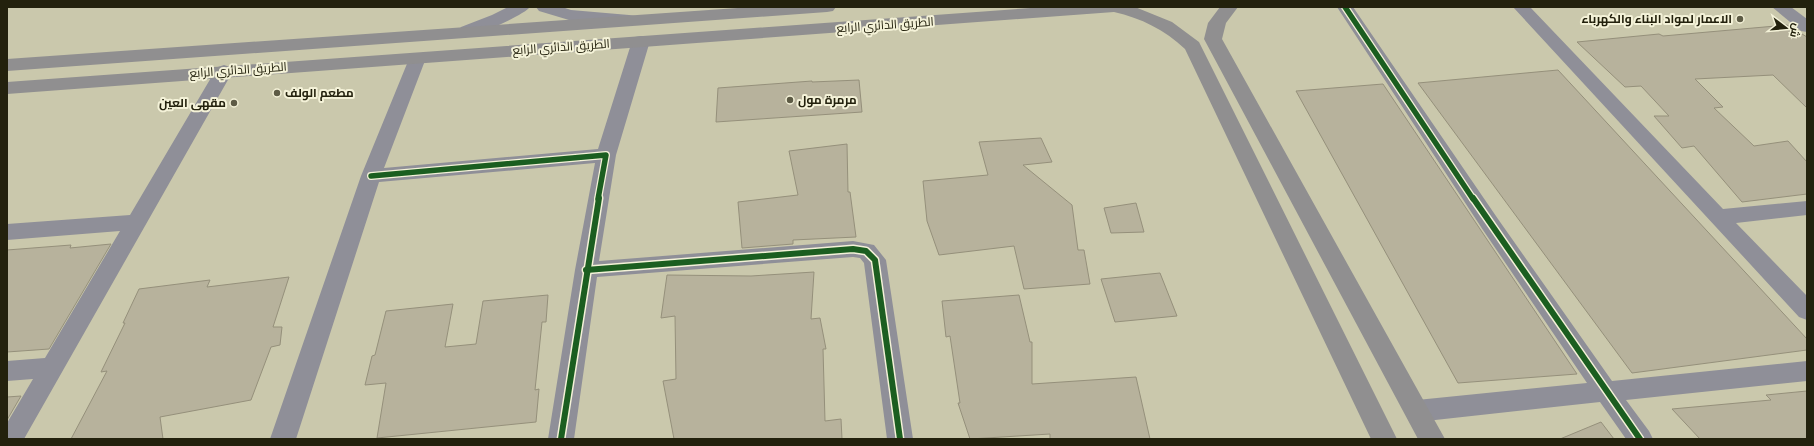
<svg xmlns="http://www.w3.org/2000/svg" width="1814" height="446" viewBox="0 0 1814 446" font-family="Overpass,Cairo,sans-serif">
  <style>
    .building { fill: #b7b29c; stroke: #95907b }
    .lines { fill: none; stroke-linecap: round; stroke-linejoin: round }
    .minor { fill: #8f8f98; fill-rule: evenodd }
    .tertiary { fill: #8f8f98; fill-rule: evenodd }
    .primary { fill: #908f90; fill-rule: evenodd }
    .cycleway-far1-casing { stroke: #f4f2d8; stroke-width: 8 }
    .cycleway-casing { stroke: #f4f2d8; stroke-width: 9 }
    .cycleway-far1 { stroke: #1b5e20; stroke-width: 5.5 }
    .cycleway { stroke: #1b5e20; stroke-width: 6 }
    .poi-dot { fill: #5d5b45; stroke: #f4f2d8; stroke-width: 1.5 }
    .labels { text-anchor: middle; stroke-width: 4; stroke-linejoin: round; paint-order: stroke }
    .poi-label { font-size: 12px; font-weight: bold; fill: #23210d; stroke: #f4f2d8; text-anchor: end }
    .street-label { font-size: 12px; fill: #23210d; stroke: #f4f2d8 }
  </style>
  <rect width="100%" height="100%" fill="#cac8ac"/>
  <g class="building">
    <polygon points="1787,25 1807,37 1807,108 1773,75 1695,79 1723,107 1714,108 1754,146 1788,141 1807,162 1807,194 1742,202 1694,146 1682,148 1654,116 1669,116 1641,86 1625,87 1577,42 1659,34 1663,36"/>
    <polygon points="1558,70 1807,339 1807,350 1632,373 1418,83"/>
    <polygon points="859,80 862,112 716,122 718,88 812,81 812,82"/>
    <polygon points="1383,84 1577,374 1458,383 1296,91"/>
    <polygon points="1041,138 1052,162 1023,165 1072,205 1078,250 1084,250 1090,284 1024,289 1014,246 939,255 927,221 923,181 988,175 979,142"/>
    <polygon points="847,144 848,192 850,192 856,237 793,240 793,244 742,248 738,202 798,195 789,151"/>
    <polygon points="1136,203 1144,232 1111,233 1104,208"/>
    <polygon points="111,244 49,349 7,352 7,250 71,245 70,248"/>
    <polygon points="814,272 811,319 820,318 826,349 823,349 825,421 841,419 842,439 674,439 663,381 676,379 675,316 661,318 667,275 751,276"/>
    <polygon points="1160,273 1177,316 1115,322 1101,279"/>
    <polygon points="289,277 273,327 282,327 280,345 271,347 251,400 160,417 163,439 71,439 107,371 101,372 125,323 123,323 139,289 210,280 207,287"/>
    <polygon points="548,295 546,322 542,322 535,390 539,389 536,422 377,438 386,383 365,385 372,356 375,355 386,311 453,304 445,347 476,344 483,301"/>
    <polygon points="1019,295 1030,342 1032,342 1032,384 1136,377 1150,439 1050,439 1050,434 970,439 958,403 960,403 950,336 946,337 942,301"/>
    <polygon points="1807,391 1807,439 1700,439 1672,409 1771,400 1766,395"/>
    <polygon points="21,396 7,420 7,397"/>
    <polygon points="1601,422 1614,439 1560,439"/>
  </g>
  <g class="lines">
    <g class="minor">
      <polygon points="1337,7 1353,7 1498,219 1612,381 1807,361 1807,381 1626,400 1649,431 1653,439 1626,439 1600,402 1417,422 1408,418 1405,411 1408,404 1417,400 1587,383 1483,230"/>
      <polygon points="1513,7 1530,7 1723,209 1807,201 1807,215 1736,223 1807,296 1807,320 1799,317"/>
      <polygon points="1772,7 1791,7 1807,19 1807,32 1801,31"/>
      <polygon points="641,36 647,37 650,41 616,155 599,261 853,241 874,245 886,260 913,439 887,439 864,263 860,258 853,257 597,277 574,439 548,439 575,270 595,163 379,182 296,439 270,439 361,176 411,54 417,53 423,54 426,58 384,168 598,149 632,41 635,37"/>
      <polygon points="224,65 230,67 233,71 24,439 7,439 7,423 33,379 7,381 7,361 45,358 120,231 7,240 7,224 130,215 215,71 218,67"/>
    </g>
    <g class="tertiary">
      <path d="M508,7H530C524,15 477,36 467,36C465,36 463,35 461,35L458,31L461,27L492,15Z"/>
      <polygon points="536,7 562,7 571,10 629,15 635,16 638,20 635,24 629,25 569,20 539,11"/>
    </g>
    <g class="primary">
      <polygon points="752,7 836,7 833,11 827,12 7,71 7,59"/>
      <path d="M1045,7H1135L1172,22L1199,42L1397,439H1371L1185,49C1165,30 1141,18 1114,12L7,94V82Z"/>
      <polygon points="1220,7 1238,7 1226,23 1222,39 1445,439 1418,439 1204,39 1208,23"/>
    </g>
    <defs>
      <g id="cycleway-far1">
        <polyline points="1345,7 1473,199"/>
        <polyline points="371,176 606,155 598,199"/>
      </g>
      <g id="cycleway">
        <polyline points="1473,198 1640,439"/>
        <polyline points="586,270 853,249 866,251 875,260 900,439"/>
        <polyline points="561,439 599,198"/>
      </g>
    </defs>
    <use href="#cycleway-far1" class="cycleway-far1-casing"/>
    <use href="#cycleway" class="cycleway-casing"/>
    <use href="#cycleway-far1" class="cycleway-far1"/>
    <use href="#cycleway" class="cycleway"/>
  </g>
  <g class="poi-dot">
    <circle cx="1740" cy="19" r="4"/>
    <circle cx="277" cy="93" r="4"/>
    <circle cx="790" cy="100" r="4"/>
    <circle cx="234" cy="103" r="4"/>
  </g>
  <g class="labels">
    <g class="poi-label">
      <text x="1732" y="23">الاعمار لمواد البناء والكهرباء</text>
      <text x="285" y="97" text-anchor="start">مطعم الولف</text>
      <text x="798" y="104" text-anchor="start">مرمرة مول</text>
      <text x="226" y="107">مقهى العين</text>
    </g>
    <g class="street-label">
      <text transform="translate(885 25) rotate(-4)" y="4">الطريق الدائري الرابع</text>
      <text transform="translate(561 47) rotate(-4)" y="4">الطريق الدائري الرابع</text>
      <text transform="translate(238 70) rotate(-4)" y="4">الطريق الدائري الرابع</text>
    </g>
  </g>
  <rect width="1814" height="446" fill="none" stroke="#23210d" stroke-width="16"/>
  <g transform="translate(1786 28) rotate(106)" stroke="#f4f2d8" stroke-width="3" paint-order="stroke">
  <path d="M0-3L7 15L0 10L-7 15Z" fill="#23210d"/>
  <text y="-6" font-size="11" font-weight="bold" text-anchor="middle" fill="#23210d">ش</text>
  </g>
</svg>
